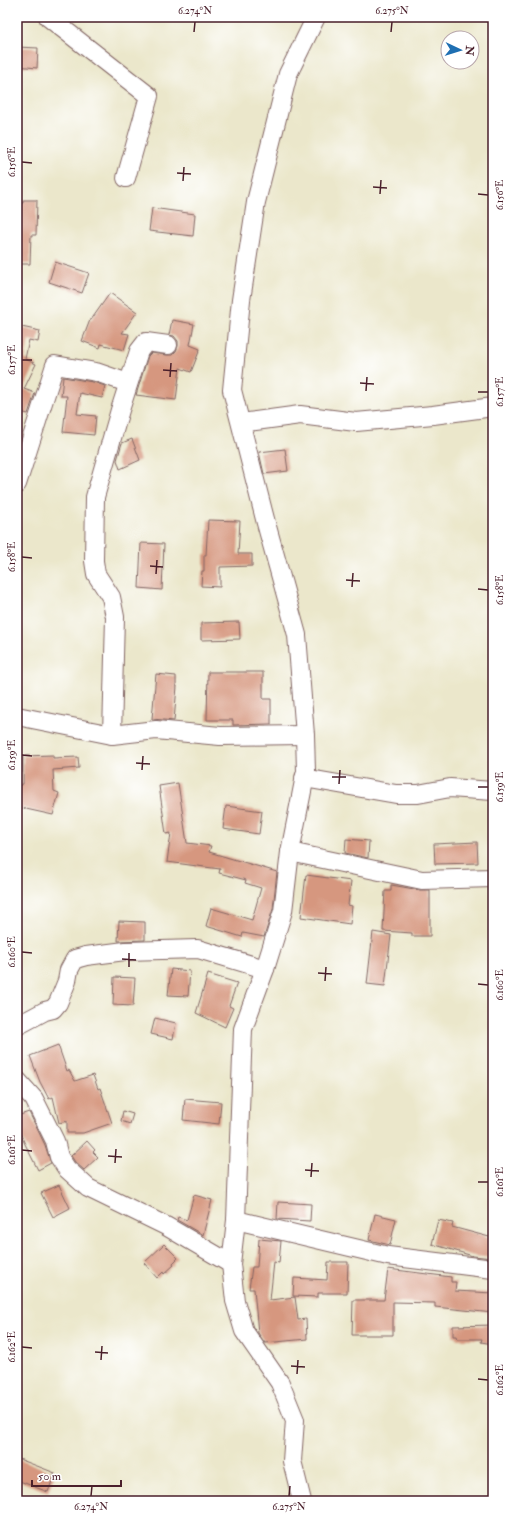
<svg xmlns="http://www.w3.org/2000/svg" width="510" height="1518" viewBox="0 0 510 1518" font-family="'IM FELL Double Pica',serif">
  <style>
    .building { fill: #d6977f }
    .lines { fill: none; stroke-linecap: round; stroke-linejoin: round }
    .minor-casing { stroke: #826563; stroke-width: 20 }
    .minor { stroke: #fff; stroke-width: 18 }
    .ticks { fill: none; stroke: #4a1f2b; stroke-width: 1.5 }
    .neatline { fill: none; stroke: #4a1f2b; stroke-width: 1.5 }
    .ticks-label { font-size: 10px; text-anchor: middle; fill: #4a1f2b }
  </style>
  <rect width="100%" height="100%" fill="#fff"/>
  <filter id="ink" filterUnits="userSpaceOnUse"><feTurbulence type="fractalNoise" baseFrequency=".025" numOctaves="2"/><feDisplacementMap in="SourceGraphic" scale="8" xChannelSelector="R" yChannelSelector="G"/><feConvolveMatrix kernelMatrix="1 2 1 2 8 2 1 2 1" color-interpolation-filters="sRGB"/></filter>
  <filter id="wash" filterUnits="userSpaceOnUse"><feTurbulence type="fractalNoise" baseFrequency=".012" numOctaves="4" result="noise"/><feDisplacementMap in="SourceGraphic" scale="16" xChannelSelector="R" yChannelSelector="G"/><feGaussianBlur stdDeviation="0.9" result="paint"/><feColorMatrix in="noise" values="0 0 0 0 0 0 0 0 0 0 0 0 0 0 0 0 0 1.4 0 .05"/><feComposite in="paint" operator="in"/></filter>
  <g filter="url(#wash)">
    <rect width="100%" height="100%" fill="#ebe7cb"/>
    <g id="blocks">
      <g class="building">
        <polygon points="17,47 38,48 37,68 17,66"/>
        <polygon points="23,200 37,200 36,235 31,235 30,264 17,264 17,212 18,212 18,204 23,203"/>
        <polygon points="152,208 195,214 193,236 149,231"/>
        <polygon points="55,262 89,273 82,293 49,282"/>
        <polygon points="110,293 137,312 122,333 129,334 124,350 101,344 100,348 82,341 90,320 91,320"/>
        <polygon points="172,320 194,324 190,345 200,349 191,372 180,368 176,400 136,395 148,356 151,353 167,355 172,355 176,351 178,346 178,341 174,336 169,335"/>
        <polygon points="17,326 40,331 38,342 29,340 25,359 36,364 24,389 35,393 28,414 17,411"/>
        <polygon points="63,377 93,382 105,386 102,398 80,393 77,414 96,416 94,435 63,432 67,396 61,396"/>
        <polygon points="132,439 140,460 120,469 117,460 122,443"/>
        <polygon points="285,449 288,471 264,474 259,452"/>
        <polygon points="208,520 240,521 238,554 252,554 252,566 220,567 220,587 201,586 202,571 204,571 204,555 206,555"/>
        <polygon points="141,543 164,544 162,590 139,588"/>
        <polygon points="239,622 240,639 201,640 201,623"/>
        <polygon points="208,672 263,672 263,699 271,699 271,724 233,725 233,720 207,720"/>
        <polygon points="156,674 176,676 176,686 177,686 174,721 152,719"/>
        <polygon points="53,755 53,758 78,757 79,768 53,770 54,791 59,793 53,815 17,807 17,800 21,784 23,784 23,756"/>
        <polygon points="178,783 187,843 211,846 209,852 277,872 273,909 264,937 243,933 242,937 206,926 211,908 252,920 261,888 245,883 246,880 219,873 220,869 167,862 171,833 166,834 159,786"/>
        <polygon points="226,806 262,811 259,834 223,829"/>
        <polygon points="346,839 369,841 368,858 345,853"/>
        <polygon points="477,842 478,863 435,864 434,844"/>
        <polygon points="306,875 351,881 348,905 352,906 350,924 301,917"/>
        <polygon points="391,885 420,890 430,890 430,936 412,936 412,933 383,931 385,891 391,891"/>
        <polygon points="119,921 145,922 145,940 118,941"/>
        <polygon points="373,932 391,935 385,986 367,984"/>
        <polygon points="171,969 190,971 188,996 168,995"/>
        <polygon points="208,974 237,983 229,1006 233,1008 225,1027 196,1013"/>
        <polygon points="114,977 135,978 133,1006 113,1005"/>
        <polygon points="155,1018 176,1023 173,1039 151,1034"/>
        <polygon points="58,1045 67,1071 69,1070 75,1081 93,1075 98,1089 100,1088 112,1123 83,1133 67,1133 67,1121 59,1123 53,1097 49,1099 40,1082 30,1056"/>
        <polygon points="185,1099 221,1102 219,1124 183,1120"/>
        <polygon points="123,1111 133,1114 130,1124 121,1121"/>
        <polygon points="29,1112 45,1145 51,1163 38,1170 24,1142 17,1125 17,1116"/>
        <polygon points="87,1141 95,1150 93,1152 98,1157 84,1170 75,1162 71,1156"/>
        <polygon points="59,1185 70,1208 53,1217 41,1193"/>
        <polygon points="194,1195 212,1200 203,1235 177,1220 178,1217 187,1220"/>
        <polygon points="278,1202 311,1204 310,1221 277,1219"/>
        <polygon points="375,1214 396,1219 390,1245 369,1240"/>
        <polygon points="438,1220 453,1223 452,1227 493,1238 493,1258 473,1256 432,1244"/>
        <polygon points="259,1239 281,1241 279,1263 274,1262 270,1300 295,1297 298,1320 306,1319 307,1339 265,1343 258,1333 254,1289 249,1289 252,1267 257,1267"/>
        <polygon points="164,1244 178,1258 173,1263 174,1265 164,1274 163,1272 157,1278 144,1263"/>
        <polygon points="328,1262 348,1262 347,1293 318,1293 318,1297 293,1296 294,1278 327,1280"/>
        <polygon points="388,1269 451,1277 451,1282 456,1282 455,1291 493,1293 493,1313 435,1307 435,1303 393,1302 393,1335 352,1335 353,1300 384,1300"/>
        <polygon points="493,1325 493,1344 481,1342 482,1339 457,1339 456,1336 453,1336 453,1326"/>
        <polygon points="19,1459 55,1473 48,1492 17,1480 17,1465"/>
      </g>
    </g>
  </g>
  <g filter="url(#ink)">
    <use href="#blocks" fill-opacity="0" stroke="#826563" stroke-width="1"/>
    <g class="lines">
      <defs>
        <g id="minor">
          <polyline points="48,17 149,96 126,178"/>
          <polyline points="241,423 300,415 356,422 433,415 493,407"/>
          <polyline points="17,484 55,365 96,372 128,383"/>
          <polyline points="17,716 112,735 156,730 220,736 305,735"/>
          <polyline points="112,735 115,617 111,597 96,574 94,561 95,497 120,410 139,351 146,342 168,345"/>
          <polyline points="304,778 396,794 418,794 450,788 493,791"/>
          <polyline points="290,852 422,880 493,878"/>
          <polyline points="17,1026 45,1011 53,1009 58,1003 67,981 69,970 75,959 86,956 125,951 198,949 265,969"/>
          <polyline points="17,1080 34,1099 55,1141 59,1157 67,1169 88,1188 166,1226 231,1264"/>
          <polyline points="236,1220 388,1256 493,1269"/>
          <polyline points="302,1501 292,1461 295,1420 280,1383 244,1331 235,1301 231,1264 236,1220 243,1029 265,969 283,911 290,852 306,771 305,735 297,635 266,523 232,390 241,300 256,202 288,74 316,17"/>
        </g>
      </defs>
      <use href="#minor" class="minor-casing"/>
      <use href="#minor" class="minor"/>
    </g>
  </g>
  <path class="ticks" d="M194,32L195,22M391,32L392,22M22,162L32,163M177,173L191,174M183,181L184,167M373,187L387,188M380,194L381,180M478,194L488,195M22,360H32M163,370L177,371M170,377L171,363M360,383L374,384M366,391L367,377M478,392H488M22,557L32,558M150,566L163,567M156,574L157,560M346,580L360,581M352,587L353,573M478,589L488,590M22,755L32,756M136,763L150,764M142,770L143,756M332,777H346M339,784L340,770M478,787H488M22,952L32,953M122,959L136,960M129,967V953M318,973L332,974M325,981L326,967M478,984L488,985M22,1150L32,1151M108,1156L122,1157M115,1163L116,1149M305,1170L319,1171M311,1177L312,1163M478,1182H488M22,1347L32,1348M95,1352L108,1353M101,1360L102,1346M291,1366L305,1367M297,1374L298,1360M478,1379L488,1380M91,1496L92,1486M289,1496L290,1486"/>
  <rect width="510" height="1518" fill="none" stroke="#fff" stroke-width="44"/>
  <g transform="translate(460 50) rotate(94)"><circle r="19" fill="#ffffff" stroke="#b7a5aa"/>
  <path d="M0-3L7 15L0 10L-7 15Z" fill="#1f6fb2"/>
  <text y="-6" font-size="11" font-weight="bold" text-anchor="middle" fill="#4a1f2b">N</text>
  </g>
  <path d="M32 1480v6h89v-6" fill="none" stroke="#4a1f2b" stroke-width="2"/>
  <text x="38" y="1480" font-size="12" fill="#4a1f2b" stroke="#ffffff" stroke-width="3" paint-order="stroke">50 m</text>
  <rect x="22" y="22" width="466" height="1474" class="neatline"/>
  <g class="ticks-label">
    <text x="195" y="14">6.274°N</text>
    <text x="392" y="14">6.275°N</text>
    <text transform="translate(11 162) rotate(-90)" y="4">6.156°E</text>
    <text transform="translate(499 195) rotate(-90)" y="4">6.156°E</text>
    <text transform="translate(11 360) rotate(-90)" y="4">6.157°E</text>
    <text transform="translate(499 392) rotate(-90)" y="4">6.157°E</text>
    <text transform="translate(11 557) rotate(-90)" y="4">6.158°E</text>
    <text transform="translate(499 590) rotate(-90)" y="4">6.158°E</text>
    <text transform="translate(11 755) rotate(-90)" y="4">6.159°E</text>
    <text transform="translate(499 787) rotate(-90)" y="4">6.159°E</text>
    <text transform="translate(11 952) rotate(-90)" y="4">6.160°E</text>
    <text transform="translate(499 985) rotate(-90)" y="4">6.160°E</text>
    <text transform="translate(11 1150) rotate(-90)" y="4">6.161°E</text>
    <text transform="translate(499 1182) rotate(-90)" y="4">6.161°E</text>
    <text transform="translate(11 1347) rotate(-90)" y="4">6.162°E</text>
    <text transform="translate(499 1380) rotate(-90)" y="4">6.162°E</text>
    <text x="91" y="1510">6.274°N</text>
    <text x="289" y="1510">6.275°N</text>
  </g>
</svg>
